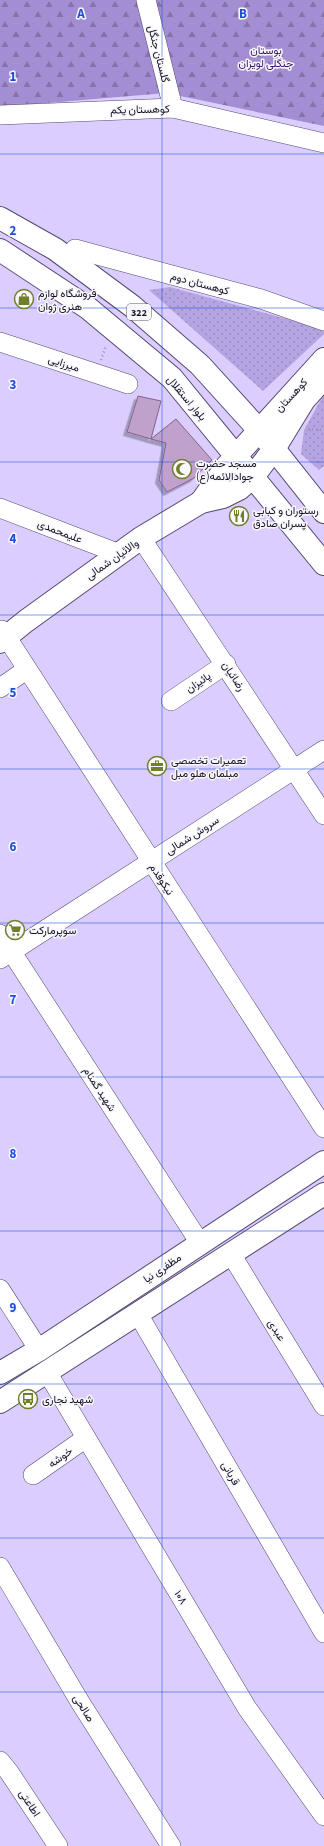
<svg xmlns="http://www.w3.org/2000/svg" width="324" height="1846" viewBox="0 0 324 1846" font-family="'Source Sans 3',Vazirmatn,sans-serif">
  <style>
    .green { fill: url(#green-dots) }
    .forest { fill: url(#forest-firs) }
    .building { fill: #c0a1cb; stroke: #81648b; filter: url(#shadow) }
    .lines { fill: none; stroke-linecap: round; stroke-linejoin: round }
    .minor-casing { stroke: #554871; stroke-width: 20 }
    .major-casing { stroke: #554871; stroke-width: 24 }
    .path { stroke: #988db3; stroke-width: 2.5; stroke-dasharray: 1 3; stroke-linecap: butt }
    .minor { stroke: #fff; stroke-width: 19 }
    .major { stroke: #fff; stroke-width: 22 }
    .grid { fill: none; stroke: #1d4ed8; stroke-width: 1; stroke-opacity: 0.55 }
    .labels { text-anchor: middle; stroke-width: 3; stroke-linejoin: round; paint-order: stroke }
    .shield { fill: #f8f7fc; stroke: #5a5663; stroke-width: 1 }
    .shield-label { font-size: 10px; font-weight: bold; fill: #161121 }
    .park-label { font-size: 11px; fill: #371264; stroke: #f8f7fc }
    .street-label { font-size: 11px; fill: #161121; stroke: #f8f7fc }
    .poi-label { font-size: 11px; fill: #161121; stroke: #f8f7fc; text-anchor: start }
    .grid-label { font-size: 13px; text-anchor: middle; font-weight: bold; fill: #1d4ed8; stroke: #f8f7fc; stroke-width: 3; stroke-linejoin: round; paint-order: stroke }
  </style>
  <defs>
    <pattern id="green-dots" width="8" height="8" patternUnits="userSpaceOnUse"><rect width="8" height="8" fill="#b5a4e1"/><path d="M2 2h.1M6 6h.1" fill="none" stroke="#9b8cc1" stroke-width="1.8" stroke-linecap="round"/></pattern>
    <pattern id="forest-firs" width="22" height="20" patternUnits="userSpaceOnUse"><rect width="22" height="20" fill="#a38ed3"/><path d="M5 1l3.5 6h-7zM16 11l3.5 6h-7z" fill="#8473ab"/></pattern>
    <filter id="shadow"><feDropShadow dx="-3.5" dy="3.5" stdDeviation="0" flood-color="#0004"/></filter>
  </defs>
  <rect width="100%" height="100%" fill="#dbceff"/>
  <g class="green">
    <polygon points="170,287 324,329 324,334 263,391 149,290"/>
    <polygon points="324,394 324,466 319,470 301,454 304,430"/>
  </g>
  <polygon class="forest" points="0,0 324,0 324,126 166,93 0,107"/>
  <g class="building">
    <polygon points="138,396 161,401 151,439 127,432"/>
    <polygon points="176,419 212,460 194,478 167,492 159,480 166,443 151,439"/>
  </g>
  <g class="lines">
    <defs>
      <g id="minor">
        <polyline points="146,0 173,108"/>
        <polyline points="0,115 173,108 324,143"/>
        <polyline points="75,249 261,299 324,321"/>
        <polyline points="0,342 128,384"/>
        <polyline points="0,508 120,554"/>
        <polyline points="141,538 324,815"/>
        <polyline points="2,630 324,1128"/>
        <polyline points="0,688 26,670"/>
        <polyline points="171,701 226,664"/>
        <polyline points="0,934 200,1243"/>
        <polyline points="0,959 324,750"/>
        <polyline points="231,1254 324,1406"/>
        <polyline points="0,1289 39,1350"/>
        <polyline points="138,1314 324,1633"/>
        <polyline points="47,1372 247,1708 324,1816"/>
        <polyline points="33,1475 86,1438"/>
        <polyline points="0,1567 80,1702 171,1846"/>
        <polyline points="0,1761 9,1772 58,1846"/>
      </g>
      <g id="major">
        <polyline points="0,218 55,249 132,306 200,365 259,430 324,512"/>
        <polyline points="0,250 88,308 172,378 324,564"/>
        <polyline points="201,502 226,467 324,359"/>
        <polyline points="0,642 26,621 141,538 201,502 223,497 239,489 252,478 274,449 304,400 324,378"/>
        <polyline points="0,1373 39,1350 324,1162"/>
        <polyline points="0,1402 324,1194"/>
      </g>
    </defs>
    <use href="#minor" class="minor-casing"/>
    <use href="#major" class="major-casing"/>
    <g class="path">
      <polyline points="101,360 106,346"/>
      <polyline points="308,429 324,430"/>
    </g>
    <use href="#minor" class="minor"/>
    <use href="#major" class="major"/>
  </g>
  <path class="grid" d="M162,0V1846M0,154H324M0,308H324M0,462H324M0,615H324M0,769H324M0,923H324M0,1077H324M0,1231H324M0,1384H324M0,1538H324M0,1692H324"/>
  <defs>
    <symbol id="shop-ring" viewBox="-11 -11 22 22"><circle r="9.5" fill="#f8f7fc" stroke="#717e2b" stroke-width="1.5"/><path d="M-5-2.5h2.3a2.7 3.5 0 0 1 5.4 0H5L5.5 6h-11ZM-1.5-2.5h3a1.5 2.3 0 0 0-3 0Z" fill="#717e2b"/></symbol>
    <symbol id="mosque-ring" viewBox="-11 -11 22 22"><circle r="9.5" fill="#f8f7fc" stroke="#717e2b" stroke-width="1.5"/><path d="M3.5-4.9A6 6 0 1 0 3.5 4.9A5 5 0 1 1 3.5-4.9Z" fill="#717e2b"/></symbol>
    <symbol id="restaurant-ring" viewBox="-11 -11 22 22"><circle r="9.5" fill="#f8f7fc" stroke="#717e2b" stroke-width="1.5"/><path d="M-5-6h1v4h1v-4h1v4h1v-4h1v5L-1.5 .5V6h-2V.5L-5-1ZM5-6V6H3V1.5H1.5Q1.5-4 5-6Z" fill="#717e2b"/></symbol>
    <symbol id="office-ring" viewBox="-11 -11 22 22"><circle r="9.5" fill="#f8f7fc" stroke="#717e2b" stroke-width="1.5"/><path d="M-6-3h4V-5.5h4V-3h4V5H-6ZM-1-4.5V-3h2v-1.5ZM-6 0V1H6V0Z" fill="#717e2b"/></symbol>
    <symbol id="supermarket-ring" viewBox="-11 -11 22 22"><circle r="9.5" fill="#f8f7fc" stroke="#717e2b" stroke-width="1.5"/><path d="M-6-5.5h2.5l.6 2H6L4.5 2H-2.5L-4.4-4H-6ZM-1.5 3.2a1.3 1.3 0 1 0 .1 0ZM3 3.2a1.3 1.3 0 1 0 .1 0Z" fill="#717e2b"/></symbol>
    <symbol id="bus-ring" viewBox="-11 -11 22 22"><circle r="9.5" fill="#f8f7fc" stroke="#717e2b" stroke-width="1.5"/><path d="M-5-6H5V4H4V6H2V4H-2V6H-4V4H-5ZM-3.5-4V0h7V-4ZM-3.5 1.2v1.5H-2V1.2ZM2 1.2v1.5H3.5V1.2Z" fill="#717e2b"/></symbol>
  </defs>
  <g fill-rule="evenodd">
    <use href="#shop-ring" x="13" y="288" width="22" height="22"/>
    <use href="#mosque-ring" x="171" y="458" width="22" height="22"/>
    <use href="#restaurant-ring" x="228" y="505" width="22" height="22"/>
    <use href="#office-ring" x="146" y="755" width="22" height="22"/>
    <use href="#supermarket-ring" x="4" y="919" width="22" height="22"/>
    <use href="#bus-ring" x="17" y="1388" width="22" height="22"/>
  </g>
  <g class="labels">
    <rect class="shield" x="127" y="304" width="24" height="16" rx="3"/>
    <g class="shield-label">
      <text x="139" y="316">322</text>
    </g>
    <g class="park-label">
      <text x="266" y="54">بوستان<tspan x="266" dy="13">جنگلی لویزان</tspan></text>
    </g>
    <g class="street-label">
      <text transform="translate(159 54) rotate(76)" y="4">گلستان جنگل</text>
      <text transform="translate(140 109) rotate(-1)" y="4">کوهستان یکم</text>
      <text transform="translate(200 283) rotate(15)" y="4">کوهستان دوم</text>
      <text transform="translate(64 363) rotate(18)" y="4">میرزایی</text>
      <text transform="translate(291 395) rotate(-47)" y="4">کوهستان</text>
      <text transform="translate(187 398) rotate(50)" y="4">بلوار استقلال</text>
      <text transform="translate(60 531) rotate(21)" y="4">علیمحمدی</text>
      <text transform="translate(112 559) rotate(-35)" y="4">والائیان شمالی</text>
      <text transform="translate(234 676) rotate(57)" y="4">رضائیان</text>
      <text transform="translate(198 682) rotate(-34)" y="4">پائیزان</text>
      <text transform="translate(192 835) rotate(-33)" y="4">سروش شمالی</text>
      <text transform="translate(162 879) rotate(57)" y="4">نیکوقدم</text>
      <text transform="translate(100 1089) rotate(57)" y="4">شهید گمنام</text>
      <text transform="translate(162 1268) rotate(-34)" y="4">مظفری نیا</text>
      <text transform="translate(277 1330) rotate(58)" y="4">عبدی</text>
      <text transform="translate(60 1457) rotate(-35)" y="4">خوشه</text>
      <text transform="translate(231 1473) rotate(60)" y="4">قربانی</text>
      <text transform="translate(181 1597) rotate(59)" y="4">۱۰۸</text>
      <text transform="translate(84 1708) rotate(58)" y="4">صالحی</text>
      <text transform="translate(30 1803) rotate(57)" y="4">اطاعتی</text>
    </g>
    <g class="poi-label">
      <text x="38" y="297">فروشگاه لوازم<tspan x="38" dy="13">هنری ژوان</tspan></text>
      <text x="196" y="467">مسجد حضرت<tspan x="196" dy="13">جوادالائمه(ع)</tspan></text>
      <text x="253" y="514">رستوران و کبابی<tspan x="253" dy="13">پسران صادق</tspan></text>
      <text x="171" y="764">تعمیرات تخصصی<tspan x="171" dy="13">مبلمان هلو مبل</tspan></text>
      <text x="29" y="934">سوپرمارکت</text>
      <text x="42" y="1403">شهید نجاری</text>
    </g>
  </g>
  <g class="grid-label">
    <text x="81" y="18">A</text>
    <text x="243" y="18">B</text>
    <text x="13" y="81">1</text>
    <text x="13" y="235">2</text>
    <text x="13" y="389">3</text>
    <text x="13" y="543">4</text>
    <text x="13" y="697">5</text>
    <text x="13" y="851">6</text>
    <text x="13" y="1004">7</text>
    <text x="13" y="1158">8</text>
    <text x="13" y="1312">9</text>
  </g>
</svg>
